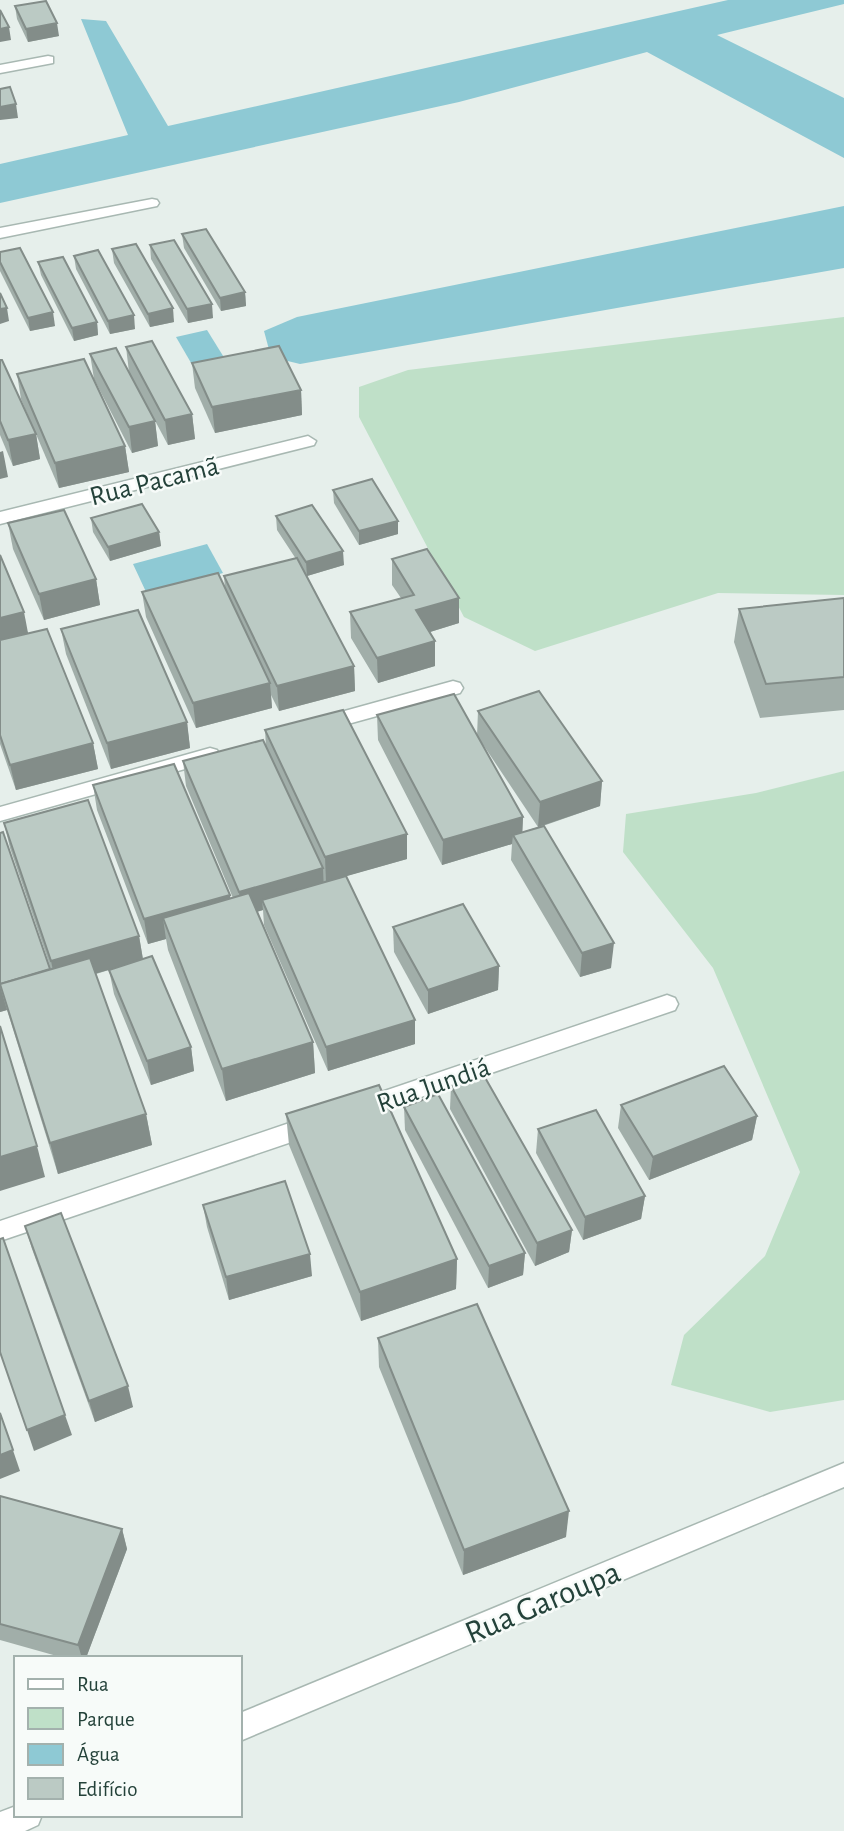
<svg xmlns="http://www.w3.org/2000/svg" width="844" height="1831" viewBox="0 0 844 1831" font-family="'Alegreya Sans',sans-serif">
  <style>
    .green { fill: #bfe0c8 }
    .water { fill: #8ec9d4 }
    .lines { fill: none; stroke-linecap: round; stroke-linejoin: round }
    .street-casing { stroke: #a8b8b2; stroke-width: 3 }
    .street { fill: #fff; fill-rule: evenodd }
    .wall { fill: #a1aea9; fill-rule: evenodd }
    .shaded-wall { fill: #838d89 }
    .building { fill: #bbcac4; stroke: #838d89; stroke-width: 2 }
    .labels { text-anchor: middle; stroke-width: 5; stroke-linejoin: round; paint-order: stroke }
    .street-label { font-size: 28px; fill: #24423a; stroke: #f7fbf9 }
    .near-street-label { font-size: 33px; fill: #24423a; stroke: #f7fbf9 }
  </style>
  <rect width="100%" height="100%" fill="#e6efeb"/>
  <g class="green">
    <polygon points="844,317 844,595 718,593 535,651 464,617 359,417 359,387 408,370"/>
    <polygon points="844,771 844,1400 770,1412 671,1385 684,1335 765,1256 800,1172 713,968 623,852 626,814 756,793"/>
  </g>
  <g class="water">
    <polygon points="728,0 844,0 844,4 717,35 844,98 844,158 647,52 459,102 0,203 0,164 128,135 81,19 106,21 168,126"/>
    <polygon points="844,206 844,268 300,364 271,357 264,331 297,317"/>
    <polygon points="207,330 233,372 201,380 176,337"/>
    <polygon points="207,544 223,573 147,594 133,564"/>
  </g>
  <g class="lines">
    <defs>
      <g id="street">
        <polygon points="48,56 53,57 53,63 0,73 0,65"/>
        <polygon points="152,199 157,200 159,203 157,206 0,238 0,228"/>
        <polygon points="308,436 316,441 314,445 0,524 0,512"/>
        <polygon points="453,681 460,683 463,688 460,693 319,732 312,730 309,725 312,720"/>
        <polygon points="210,748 217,750 220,755 217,760 0,821 0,807"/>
        <polygon points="667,995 675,998 678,1004 675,1010 360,1118 352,1116 349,1109 352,1102"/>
        <polygon points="313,1115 321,1118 324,1125 321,1132 0,1241 0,1221"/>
        <polygon points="844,1463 844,1487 240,1741 240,1713"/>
        <polygon points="16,1806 16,1815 42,1815 38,1825 25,1831 0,1831 0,1812"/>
      </g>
    </defs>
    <use href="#street" class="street-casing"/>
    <use href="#street" class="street"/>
  </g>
  <g class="wall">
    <polygon points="15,6 59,36 28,42 17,19"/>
    <polygon points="182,234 245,292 246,306 221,311 184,248"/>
    <polygon points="150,245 213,318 188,323 151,259"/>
    <polygon points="112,249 174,322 150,327 114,263"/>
    <polygon points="0,252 55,326 30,331 0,271"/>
    <polygon points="74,256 135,329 110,334 76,269"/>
    <polygon points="38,262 97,322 98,335 74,341 41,275"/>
    <polygon points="126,347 192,414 195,439 168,445 129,372"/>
    <polygon points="90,354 155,421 158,446 132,453 94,379"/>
    <polygon points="0,360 36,434 40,459 13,466 0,435"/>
    <polygon points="192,363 301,390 302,415 215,433 195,388"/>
    <polygon points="17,374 125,446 129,472 59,488 21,399"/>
    <polygon points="333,490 398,521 398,534 359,545 334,503"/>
    <polygon points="276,516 344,565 307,576 354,666 355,691 279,711 271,695 272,708 196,728 146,617 142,592 225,589 224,576 296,559 277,530"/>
    <polygon points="91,518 159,532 161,546 110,561 93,532"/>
    <polygon points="8,523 96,579 100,605 44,620 13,549"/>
    <polygon points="0,555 28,634 93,743 98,769 16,790 0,744"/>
    <polygon points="392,559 459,623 430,632 435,666 378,683 351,638 350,612 401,598 392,585"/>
    <polygon points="844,598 844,710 760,718 734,642 739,609"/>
    <polygon points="61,629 187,722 190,748 111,769 66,654"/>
    <path d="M478,711L602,781L600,806L540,827L611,968L580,977L511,860L512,844L442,865L378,740L377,715L477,736ZM478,737L538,827L522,832L523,817Z"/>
    <polygon points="265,730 407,859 346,876 415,1044 328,1071 264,925 263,910 257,912 313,1042 315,1073 226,1101 168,950 166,939 148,944 97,810 93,785 230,898 233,898 186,786 183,761 266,747"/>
    <polygon points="4,823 139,936 143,959 191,1047 194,1071 151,1085 114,994 109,970 96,974 146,1114 152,1145 58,1174 7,1010 0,1012 0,833 51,969 10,848"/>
    <polygon points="393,927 499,966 498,990 428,1014 394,952"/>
    <polygon points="451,1086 572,1230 569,1252 535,1266 450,1109"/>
    <polygon points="621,1105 757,1116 752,1140 649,1180 618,1128"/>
    <polygon points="404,1107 525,1253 523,1275 488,1288 405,1130"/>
    <polygon points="286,1114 457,1259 456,1289 361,1321 289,1145"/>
    <polygon points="538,1129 645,1196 641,1219 583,1240 536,1153"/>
    <polygon points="203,1205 312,1276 229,1300 207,1227"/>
    <polygon points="25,1226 133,1407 95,1422 32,1249"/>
    <polygon points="378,1338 566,1537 463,1575 379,1367"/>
    <polygon points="0,1496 122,1529 127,1549 86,1658 64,1658 0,1640"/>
  </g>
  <g class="shaded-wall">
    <polygon points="57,23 59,36 28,42 26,29"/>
    <polygon points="9,27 11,40 0,42 0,29"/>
    <polygon points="16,104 18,118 0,120 0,107"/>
    <polygon points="245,292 246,306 221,311 220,298"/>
    <polygon points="212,304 213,318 188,323 187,309"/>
    <polygon points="7,308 9,321 0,324 0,309"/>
    <polygon points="173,308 174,322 150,327 148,314"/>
    <polygon points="53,312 55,326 30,331 28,318"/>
    <polygon points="134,315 135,329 110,334 108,321"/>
    <polygon points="97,322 98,335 74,341 72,328"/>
    <polygon points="301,390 302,415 215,433 212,407"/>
    <polygon points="192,414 195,439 168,445 165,420"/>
    <polygon points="155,421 158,446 132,453 129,427"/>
    <polygon points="36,434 40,459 13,466 8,440"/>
    <polygon points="125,446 129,472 59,488 55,463"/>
    <polygon points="3,451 8,477 0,479 0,452"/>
    <polygon points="398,521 398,534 359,545 359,531"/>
    <polygon points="159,532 161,546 110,561 108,547"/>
    <polygon points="343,551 344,565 307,576 306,562"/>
    <polygon points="96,579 100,605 44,620 39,594"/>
    <polygon points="459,598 459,623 417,636 416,610"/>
    <polygon points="24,612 29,638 0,645 0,618"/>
    <polygon points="435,641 435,666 378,683 377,658"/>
    <polygon points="354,666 355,691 279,711 277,686"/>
    <polygon points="270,683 272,708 196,728 193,703"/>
    <polygon points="187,722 190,748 111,769 107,743"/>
    <polygon points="93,743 98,769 16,790 10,765"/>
    <polygon points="602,781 600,806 538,827 540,802"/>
    <polygon points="523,817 522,842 513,835 512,844 442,865 443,840"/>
    <polygon points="407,834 407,859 326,882 325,857"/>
    <polygon points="323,868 324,893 262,900 263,910 241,916 239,892"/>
    <polygon points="230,895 233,919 163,918 166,939 148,944 144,919"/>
    <polygon points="139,936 143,960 56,985 51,961"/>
    <polygon points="614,943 611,968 580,977 582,953"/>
    <polygon points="499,966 498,990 428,1014 428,990"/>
    <polygon points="0,986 7,1010 0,1012"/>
    <polygon points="415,1020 415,1044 328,1071 326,1047"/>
    <polygon points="313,1042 315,1073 226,1101 222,1069"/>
    <polygon points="191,1047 194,1071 151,1085 147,1061"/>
    <polygon points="146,1114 152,1145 58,1174 50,1143"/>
    <polygon points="757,1116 752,1140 649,1180 653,1157"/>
    <polygon points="37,1146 45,1177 0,1191 0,1157"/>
    <polygon points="645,1196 641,1219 583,1240 585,1217"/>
    <polygon points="572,1230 569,1252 535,1266 537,1243"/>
    <polygon points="525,1253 523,1275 488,1288 489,1266"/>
    <polygon points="310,1254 312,1276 229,1300 226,1277"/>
    <polygon points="457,1259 456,1289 361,1321 360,1292"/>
    <polygon points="128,1386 133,1407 95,1422 89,1401"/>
    <polygon points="0,1412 20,1471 0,1479"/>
    <polygon points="65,1415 72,1435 34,1451 27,1430"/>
    <polygon points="569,1511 566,1537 463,1575 464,1550"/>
    <polygon points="122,1529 127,1549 86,1658 82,1658 78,1645"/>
  </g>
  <g class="building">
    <polygon points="46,1 57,23 26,29 15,6"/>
    <polygon points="0,10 9,27 0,29"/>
    <polygon points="10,87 16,104 0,107 0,89"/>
    <polygon points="206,229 245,292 220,298 182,234"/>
    <polygon points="174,240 212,304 187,309 150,245"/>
    <polygon points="136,244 173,308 148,314 112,249"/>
    <polygon points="20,248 53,312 28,318 0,262 0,252"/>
    <polygon points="98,250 134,315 108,321 74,256"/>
    <polygon points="63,257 97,322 72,328 38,262"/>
    <polygon points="0,293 7,308 0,309"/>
    <polygon points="152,341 192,414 165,420 126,347"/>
    <polygon points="279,346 301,390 212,407 192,363"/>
    <polygon points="116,348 155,421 129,427 90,354"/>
    <polygon points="84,359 125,446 55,463 17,374"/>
    <polygon points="0,360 2,360 36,434 8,440 0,421"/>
    <polygon points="372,479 398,521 359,531 333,490"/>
    <polygon points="142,504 159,532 108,547 91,518"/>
    <polygon points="312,505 343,551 306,562 276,516"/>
    <polygon points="64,510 96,579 39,594 8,523"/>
    <polygon points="427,549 459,598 416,610 435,641 377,658 350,612 414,595 392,559"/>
    <polygon points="0,555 24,612 0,618"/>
    <polygon points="297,558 354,666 277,686 224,576"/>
    <polygon points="218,573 270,683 193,703 142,592"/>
    <polygon points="844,598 844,677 766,684 739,609"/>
    <polygon points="138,610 187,722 107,743 61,629"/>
    <polygon points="47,629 93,743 10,765 0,735 0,640"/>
    <polygon points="539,691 602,781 540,802 478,711"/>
    <polygon points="454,694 523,817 443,840 377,715"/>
    <polygon points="343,710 407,834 325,857 265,730"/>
    <polygon points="263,740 323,868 239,892 183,761"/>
    <polygon points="174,764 230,895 144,919 93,785"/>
    <polygon points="88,800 139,936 51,961 4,823"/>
    <polygon points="544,826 614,943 582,953 513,835"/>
    <polygon points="3,832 50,969 0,984 0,833"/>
    <polygon points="346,876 415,1020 326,1047 262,900"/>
    <polygon points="249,893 313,1042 222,1069 163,918"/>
    <polygon points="463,904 499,966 428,990 393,927"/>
    <polygon points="152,956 191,1047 147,1061 109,970"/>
    <polygon points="90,958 146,1114 50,1143 0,984"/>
    <polygon points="0,1026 37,1146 0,1157"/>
    <polygon points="724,1066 757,1116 653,1157 621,1105"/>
    <polygon points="483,1074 572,1230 537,1243 451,1086"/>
    <polygon points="379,1085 457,1259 360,1292 286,1114"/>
    <polygon points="438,1094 525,1253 489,1266 404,1107"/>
    <polygon points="596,1110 645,1196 585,1217 538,1129"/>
    <polygon points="285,1181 310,1254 226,1277 203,1205"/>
    <polygon points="61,1213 128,1386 89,1401 25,1226"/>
    <polygon points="3,1238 65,1415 27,1430 0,1352 0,1239"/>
    <polygon points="477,1304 569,1511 464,1550 378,1338"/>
    <polygon points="0,1413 13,1450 0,1455"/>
    <polygon points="0,1496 122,1529 78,1645 0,1624"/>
  </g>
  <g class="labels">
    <g class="street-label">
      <text transform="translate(154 480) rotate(-14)" y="10">Rua Pacamã</text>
      <text transform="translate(433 1084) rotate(-19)" y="10">Rua Jundiá</text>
    </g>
    <g class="near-street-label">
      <text transform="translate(542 1601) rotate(-23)" y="12">Rua Garoupa</text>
    </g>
  </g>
  <rect x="14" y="1656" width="228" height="161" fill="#f7fbf9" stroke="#a3b1ad" stroke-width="2"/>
  <rect x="28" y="1679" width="35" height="10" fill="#ffffff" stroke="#a3b1ad" stroke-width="2"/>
  <text x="77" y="1691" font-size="21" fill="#24423a">Rua</text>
  <rect x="28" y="1708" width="35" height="21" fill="#bfe0c8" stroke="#a3b1ad" stroke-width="2"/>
  <text x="77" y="1726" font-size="21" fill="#24423a">Parque</text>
  <rect x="28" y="1744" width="35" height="21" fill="#8ec9d4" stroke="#a3b1ad" stroke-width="2"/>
  <text x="77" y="1761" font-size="21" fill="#24423a">Água</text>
  <rect x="28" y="1778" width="35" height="21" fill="#bbcac4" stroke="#a3b1ad" stroke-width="2"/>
  <text x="77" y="1796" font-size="21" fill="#24423a">Edifício</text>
</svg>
